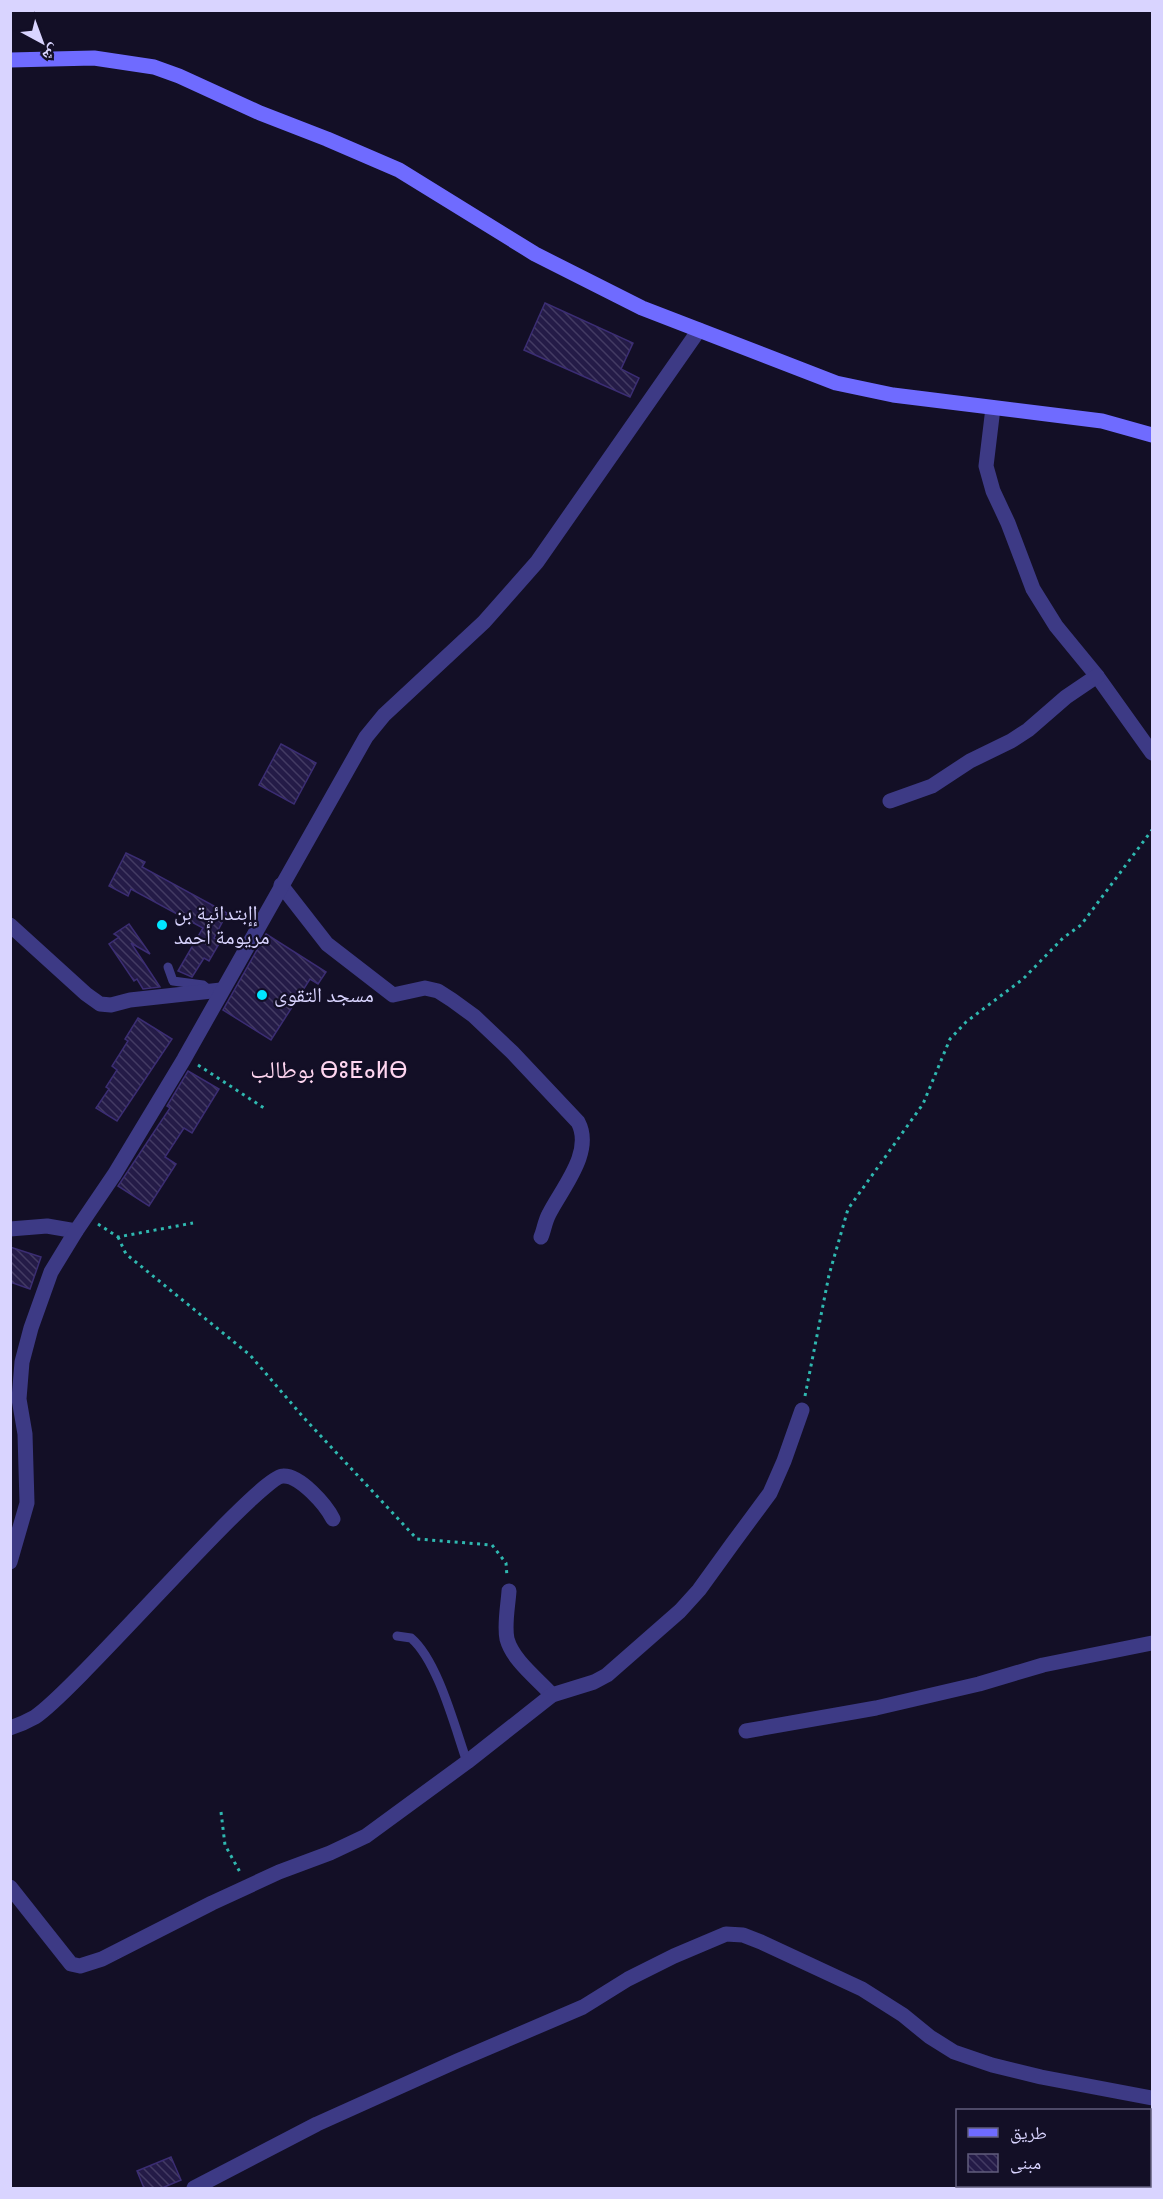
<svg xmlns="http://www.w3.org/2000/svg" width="1163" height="2199" viewBox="0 0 1163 2199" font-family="'PT Sans Narrow','Noto Naskh Arabic','Noto Sans Tifinagh',sans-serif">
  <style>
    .building { fill: url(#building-back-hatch); stroke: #3b2d73; stroke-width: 1.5 }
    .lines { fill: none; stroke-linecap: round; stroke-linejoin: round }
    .path { stroke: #2fb8b0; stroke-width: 3; stroke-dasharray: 3 4.5; stroke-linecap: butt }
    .service { stroke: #3d3a85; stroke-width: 9 }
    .minor { stroke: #3d3a85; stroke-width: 15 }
    .tertiary { stroke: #3d3a85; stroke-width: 15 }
    .secondary { stroke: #6f6bff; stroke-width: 15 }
    .poi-dot { fill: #00e5ff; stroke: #130f26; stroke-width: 2 }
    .labels { text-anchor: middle; stroke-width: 4.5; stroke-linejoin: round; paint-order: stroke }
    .poi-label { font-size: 21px; fill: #d9d4ff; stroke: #130f26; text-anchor: start }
    .quarter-label { font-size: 24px; fill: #ffd6f0; stroke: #130f26 }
  </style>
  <defs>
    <pattern id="building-back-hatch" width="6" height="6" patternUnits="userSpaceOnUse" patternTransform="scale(1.5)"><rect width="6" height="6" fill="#241b47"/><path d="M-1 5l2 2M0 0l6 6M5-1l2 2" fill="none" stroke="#433b63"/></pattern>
  </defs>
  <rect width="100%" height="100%" fill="#130f26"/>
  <g class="building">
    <polygon points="545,303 633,343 621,369 639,378 630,397 524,350"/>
    <polygon points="281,744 316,763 294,804 259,785"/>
    <polygon points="126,853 145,862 142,867 227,913 214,938 220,942 209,961 204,958 192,977 178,971 203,928 131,889 128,896 109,886"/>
    <polygon points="129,924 150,954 131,943 160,987 143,989 137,979 134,981 109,944 119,937 114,934"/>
    <polygon points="266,934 326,972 318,984 310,979 271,1040 223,1010"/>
    <polygon points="138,1018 172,1039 117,1121 96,1108 109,1089 106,1087 117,1070 112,1066 128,1041 125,1039"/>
    <polygon points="188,1071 219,1089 192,1133 184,1128 165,1157 176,1164 149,1206 118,1186 170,1108 167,1106"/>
    <polygon points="10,1247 41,1257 30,1289 10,1282"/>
    <polygon points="171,2157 181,2180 162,2188 144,2188 137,2171"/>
  </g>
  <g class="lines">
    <g class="path">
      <polyline points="198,1065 264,1108"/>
      <polyline points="98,1224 118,1237 193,1223"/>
      <polyline points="118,1237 126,1254 250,1355 304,1418 417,1539 492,1545 506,1563 507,1577"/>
      <polyline points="805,1396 829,1275 848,1209 923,1104 950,1039 966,1022 1023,979 1063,938 1081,925 1152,830"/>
      <polyline points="221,1812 225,1845 241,1874"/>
    </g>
    <g class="service">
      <polyline points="168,967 173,981 203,985 209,990"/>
      <path d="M397,1636L411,1638C438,1661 455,1728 467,1762"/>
    </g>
    <g class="minor">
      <polyline points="993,408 986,466 993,491 1008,523 1033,589 1056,626 1097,676 1152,753"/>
      <polyline points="890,801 932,786 970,761 1011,741 1028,730 1066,697 1097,676"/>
      <path d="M281,885L327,944L393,995L425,988L438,991L452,1000L474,1016L512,1052L578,1122C594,1152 562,1188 549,1214C545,1221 544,1230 541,1237"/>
      <polyline points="10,925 86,994 100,1004 111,1005 130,1000 221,990"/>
      <polyline points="10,1229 47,1226 76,1231"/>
      <path d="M509,1591C508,1606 504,1625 507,1639C513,1661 538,1679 552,1695"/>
      <path d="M10,1728C19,1725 28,1721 35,1717C78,1688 259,1476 283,1476C300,1475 326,1505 333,1519"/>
      <polyline points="746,1731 876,1708 979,1684 1043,1665 1152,1643"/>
      <polyline points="10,1887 71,1964 80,1966 102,1959 212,1903 279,1872 330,1853 366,1836 467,1762 552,1695 594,1682 607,1675 680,1611 699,1590 733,1543 770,1493 784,1461 802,1410"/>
      <polyline points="194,2188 317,2124 457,2061 583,2007 628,1979 674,1956 726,1934 743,1935 761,1942 862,1989 903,2015 930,2037 954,2052 992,2065 1041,2077 1152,2098"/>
    </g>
    <polyline class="tertiary" points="10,1562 27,1503 25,1434 19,1399 22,1362 31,1328 51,1272 76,1231 114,1175 184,1059 366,737 384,715 484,622 537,562 699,330"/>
    <polyline class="secondary" points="10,60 94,58 154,67 179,76 260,113 327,139 399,170 535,254 642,308 836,383 893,395 1102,421 1152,435"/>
  </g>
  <g class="poi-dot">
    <circle cx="162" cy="925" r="6"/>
    <circle cx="262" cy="995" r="6"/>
  </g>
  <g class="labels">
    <g class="poi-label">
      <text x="174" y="920">إإبتدائية بن<tspan x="174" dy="24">مريومة أحمد</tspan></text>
      <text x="274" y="1002">مسجد التقوى</text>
    </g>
    <g class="quarter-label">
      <text x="329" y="1078">بوطالب ⴱⵓⵟⴰⵍⴱ</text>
    </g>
  </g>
  <rect width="1163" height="2199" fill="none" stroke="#d9d4ff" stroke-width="24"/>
  <rect x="956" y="2109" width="195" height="78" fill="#130f26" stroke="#625e7d" stroke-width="1.5"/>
  <rect x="968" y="2128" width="30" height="9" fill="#6f6bff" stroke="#625e7d" stroke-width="1.5"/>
  <text x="1010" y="2139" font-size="18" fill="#d9d4ff">طريق</text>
  <rect x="968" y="2154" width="30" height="18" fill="url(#building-back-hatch)" stroke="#625e7d" stroke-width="1.5"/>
  <text x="1010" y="2169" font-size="18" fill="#d9d4ff">مبنى</text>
  <g transform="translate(42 42) rotate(139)" stroke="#130f26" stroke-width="4.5" paint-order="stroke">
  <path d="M0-4.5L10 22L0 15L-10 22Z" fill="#d9d4ff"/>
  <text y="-9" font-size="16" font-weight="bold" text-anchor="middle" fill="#d9d4ff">ش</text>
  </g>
</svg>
